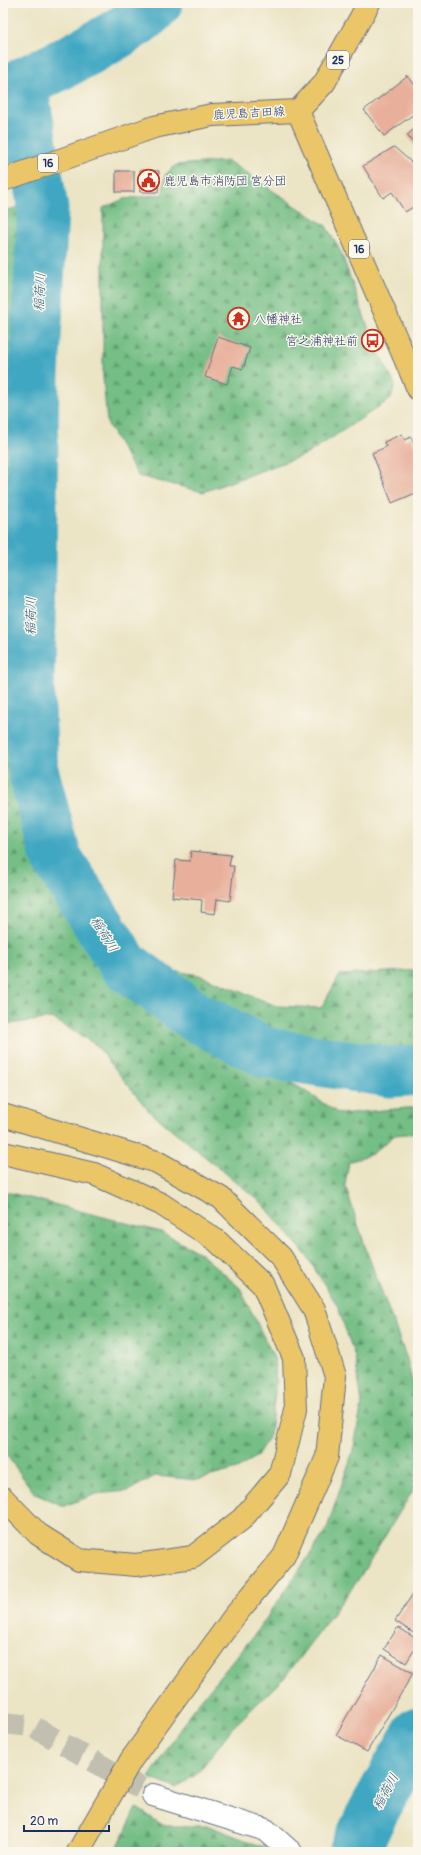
<svg xmlns="http://www.w3.org/2000/svg" width="421" height="1855" viewBox="0 0 421 1855" font-family="Pangolin,'Klee One',sans-serif">
  <style>
    .forest { fill: url(#forest-firs); stroke: #487672 }
    .lines { fill: none; stroke-linecap: round; stroke-linejoin: round }
    .river { stroke: #41a7c2; stroke-width: 51 }
    .building { fill: #e8b09b }
    .minor-tunnel { stroke: #c1c0b0; stroke-width: 22; stroke-dasharray: 22 11; stroke-linecap: butt }
    .minor-casing { stroke: #646e82; stroke-width: 24 }
    .major-casing { stroke: #646e82; stroke-width: 24 }
    .highway-casing { stroke: #646e82; stroke-width: 24 }
    .minor { stroke: #fff; stroke-width: 22 }
    .major { stroke: #ebc669; stroke-width: 22 }
    .highway { stroke: #ebc669; stroke-width: 22 }
    .labels { text-anchor: middle; stroke-width: 3; stroke-linejoin: round; paint-order: stroke }
    .shield { fill: #fbf7ec; stroke: #5e6b89; stroke-width: 1 }
    .shield-label { font-size: 11px; font-weight: bold; fill: #1b2f5e }
    .street-label { font-size: 12px; fill: #1b2f5e; stroke: #fbf7ec }
    .poi-label { font-size: 12px; fill: #1b2f5e; stroke: #fbf7ec; text-anchor: start }
    .water-label { font-size: 13px; font-style: italic; fill: #285981; stroke: #fbf7ec }
  </style>
  <defs>
    <pattern id="forest-firs" width="22" height="20" patternUnits="userSpaceOnUse"><rect width="22" height="20" fill="#74be85"/><path d="M5 1l3.5 6h-7zM16 11l3.5 6h-7z" fill="#5e9b70"/></pattern>
  </defs>
  <rect width="100%" height="100%" fill="#fbf7ec"/>
  <filter id="ink" filterUnits="userSpaceOnUse"><feTurbulence type="fractalNoise" baseFrequency=".025" numOctaves="2"/><feDisplacementMap in="SourceGraphic" scale="8" xChannelSelector="R" yChannelSelector="G"/><feConvolveMatrix kernelMatrix="1 2 1 2 8 2 1 2 1" color-interpolation-filters="sRGB"/></filter>
  <filter id="wash" filterUnits="userSpaceOnUse"><feTurbulence type="fractalNoise" baseFrequency=".012" numOctaves="4" result="noise"/><feDisplacementMap in="SourceGraphic" scale="16" xChannelSelector="R" yChannelSelector="G"/><feGaussianBlur stdDeviation="0.9" result="paint"/><feColorMatrix in="noise" values="0 0 0 0 0 0 0 0 0 0 0 0 0 0 0 0 0 1.4 0 .05"/><feComposite in="paint" operator="in"/></filter>
  <g filter="url(#wash)">
    <rect width="100%" height="100%" fill="#ebe4c5"/>
    <g class="forest">
      <polygon points="228,161 326,226 341,252 373,341 395,385 391,399 307,454 203,492 138,476 107,423 103,377 103,208 124,199 163,194 165,175 176,165"/>
      <polygon points="24,206 29,221 21,300 17,441 18,603 15,754 35,836 69,909 95,949 145,1000 219,1044 304,1090 339,1114 418,1107 418,1133 395,1135 372,1154 349,1162 345,1185 368,1255 407,1359 418,1408 418,1461 412,1492 358,1580 284,1678 232,1728 198,1773 176,1788 149,1778 190,1713 259,1629 326,1531 353,1451 362,1403 355,1357 337,1305 306,1255 262,1203 148,1110 96,1045 52,1018 3,1025 3,211"/>
      <polygon points="168,970 199,975 277,1006 321,1008 340,975 418,970 418,1070 376,1078 317,1070 207,1014 169,987"/>
      <polygon points="3,1191 161,1232 200,1253 240,1288 274,1358 276,1383 270,1435 256,1457 237,1469 197,1480 155,1476 128,1491 96,1494 64,1506 35,1494 3,1450"/>
      <polygon points="137,1808 164,1826 209,1826 276,1852 115,1852"/>
    </g>
    <g class="lines">
      <g class="river">
        <polyline points="22,84 43,209 34,377 29,689 33,770 56,857 124,964 196,1017 267,1053 391,1072 418,1070"/>
        <path d="M3,91C33,79 143,27 157,3"/>
        <polyline points="354,1852 373,1812 418,1732"/>
      </g>
    </g>
    <g id="blocks">
      <g class="building">
        <polygon points="408,76 418,89 418,111 384,136 364,110"/>
        <polygon points="418,126 418,150 407,135"/>
        <polygon points="394,147 418,168 418,204 405,212 392,192 383,198 363,166"/>
        <polygon points="140,170 159,171 158,192 140,192"/>
        <rect x="116" y="171" width="18" height="21"/>
        <polygon points="218,337 250,348 243,369 233,366 227,384 205,377"/>
        <polygon points="402,434 405,440 411,437 418,453 418,487 416,488 418,492 392,503 372,453 386,447 384,442"/>
        <polygon points="191,851 231,855 229,866 234,866 230,901 217,899 215,914 201,912 202,900 172,897 176,860 190,861"/>
        <polygon points="418,1586 418,1636 395,1621"/>
        <polygon points="398,1627 418,1640 418,1651 415,1649 406,1663 384,1649"/>
        <polygon points="382,1655 413,1673 367,1752 336,1735"/>
      </g>
    </g>
  </g>
  <g filter="url(#ink)">
    <use href="#blocks" fill-opacity="0" stroke="#646e82" stroke-width="1"/>
    <g class="lines">
      <polyline class="minor-tunnel" points="3,1723 32,1726 153,1795"/>
      <defs>
        <polyline id="minor" points="153,1795 266,1830 291,1852"/>
        <g id="major">
          <polyline points="298,111 418,389"/>
          <polyline points="298,111 324,83 369,3"/>
          <polyline points="3,180 154,127 212,115 298,111"/>
        </g>
        <g id="highway">
          <polyline points="3,1115 157,1162 221,1198 281,1257 314,1309 335,1376 327,1457 284,1556 233,1618 131,1760 78,1852"/>
          <polyline points="3,1153 94,1174 161,1204 217,1241 263,1285 294,1358 296,1409 280,1474 242,1519 193,1557 136,1565 79,1560 38,1534 3,1498"/>
        </g>
      </defs>
      <use href="#minor" class="minor-casing"/>
      <use href="#major" class="major-casing"/>
      <use href="#highway" class="highway-casing"/>
      <use href="#minor" class="minor"/>
      <use href="#major" class="major"/>
      <use href="#highway" class="highway"/>
    </g>
  </g>
  <defs>
    <symbol id="civic-ring" viewBox="-11 -11 22 22"><circle r="9.5" fill="#fbf7ec" stroke="#c8321e" stroke-width="1.5"/><path d="M-.6-6.5H3V-4.5H.6V-3L4-1V1h2V6H-6V1h2V-1L-.6-3ZM-1.2 2.5V6h2.4V2.5Z" fill="#c8321e"/></symbol>
    <symbol id="temple-ring" viewBox="-11 -11 22 22"><circle r="9.5" fill="#fbf7ec" stroke="#c8321e" stroke-width="1.5"/><path d="M0-6L5-2H3V0L6.5 2.5H4V6H1.5V3h-3V6H-4V2.5H-6.5L-3 0V-2H-5Z" fill="#c8321e"/></symbol>
    <symbol id="bus-ring" viewBox="-11 -11 22 22"><circle r="9.5" fill="#fbf7ec" stroke="#c8321e" stroke-width="1.5"/><path d="M-5-6H5V4H4V6H2V4H-2V6H-4V4H-5ZM-3.5-4V0h7V-4ZM-3.5 1.2v1.5H-2V1.2ZM2 1.2v1.5H3.5V1.2Z" fill="#c8321e"/></symbol>
  </defs>
  <g fill-rule="evenodd">
    <use href="#civic-ring" x="136" y="168" width="25" height="25"/>
    <use href="#temple-ring" x="226" y="306" width="25" height="25"/>
    <use href="#bus-ring" x="360" y="328" width="25" height="25"/>
  </g>
  <g class="labels">
    <g class="shield">
      <rect x="327" y="51" width="22" height="18" rx="3"/>
      <rect x="38" y="154" width="20" height="18" rx="3"/>
      <rect x="349" y="240" width="20" height="18" rx="3"/>
    </g>
    <g class="shield-label">
      <text x="338" y="64">25</text>
      <text x="48" y="167">16</text>
      <text x="359" y="253">16</text>
    </g>
    <g class="street-label">
      <text transform="translate(249 113) rotate(-3)" y="4">鹿児島吉田線</text>
    </g>
    <g class="poi-label">
      <text x="164" y="185">鹿児島市消防団 宮分団</text>
      <text x="254" y="323">八幡神社</text>
      <text x="358" y="345" text-anchor="end">宮之浦神社前</text>
    </g>
    <g class="water-label">
      <text transform="translate(39 292) rotate(-87)" y="5">稲荷川</text>
      <text transform="translate(30 616) rotate(-89)" y="5">稲荷川</text>
      <text transform="translate(105 934) rotate(58)" y="5">稲荷川</text>
      <text transform="translate(385 1791) rotate(-61)" y="5">稲荷川</text>
    </g>
  </g>
  <rect width="421" height="1855" fill="none" stroke="#fbf7ec" stroke-width="16"/>
  <path d="M24 1825v6h85v-6" fill="none" stroke="#1b2f5e" stroke-width="2"/>
  <text x="30" y="1825" font-size="12" fill="#1b2f5e" stroke="#fbf7ec" stroke-width="3" paint-order="stroke">20 m</text>
</svg>
